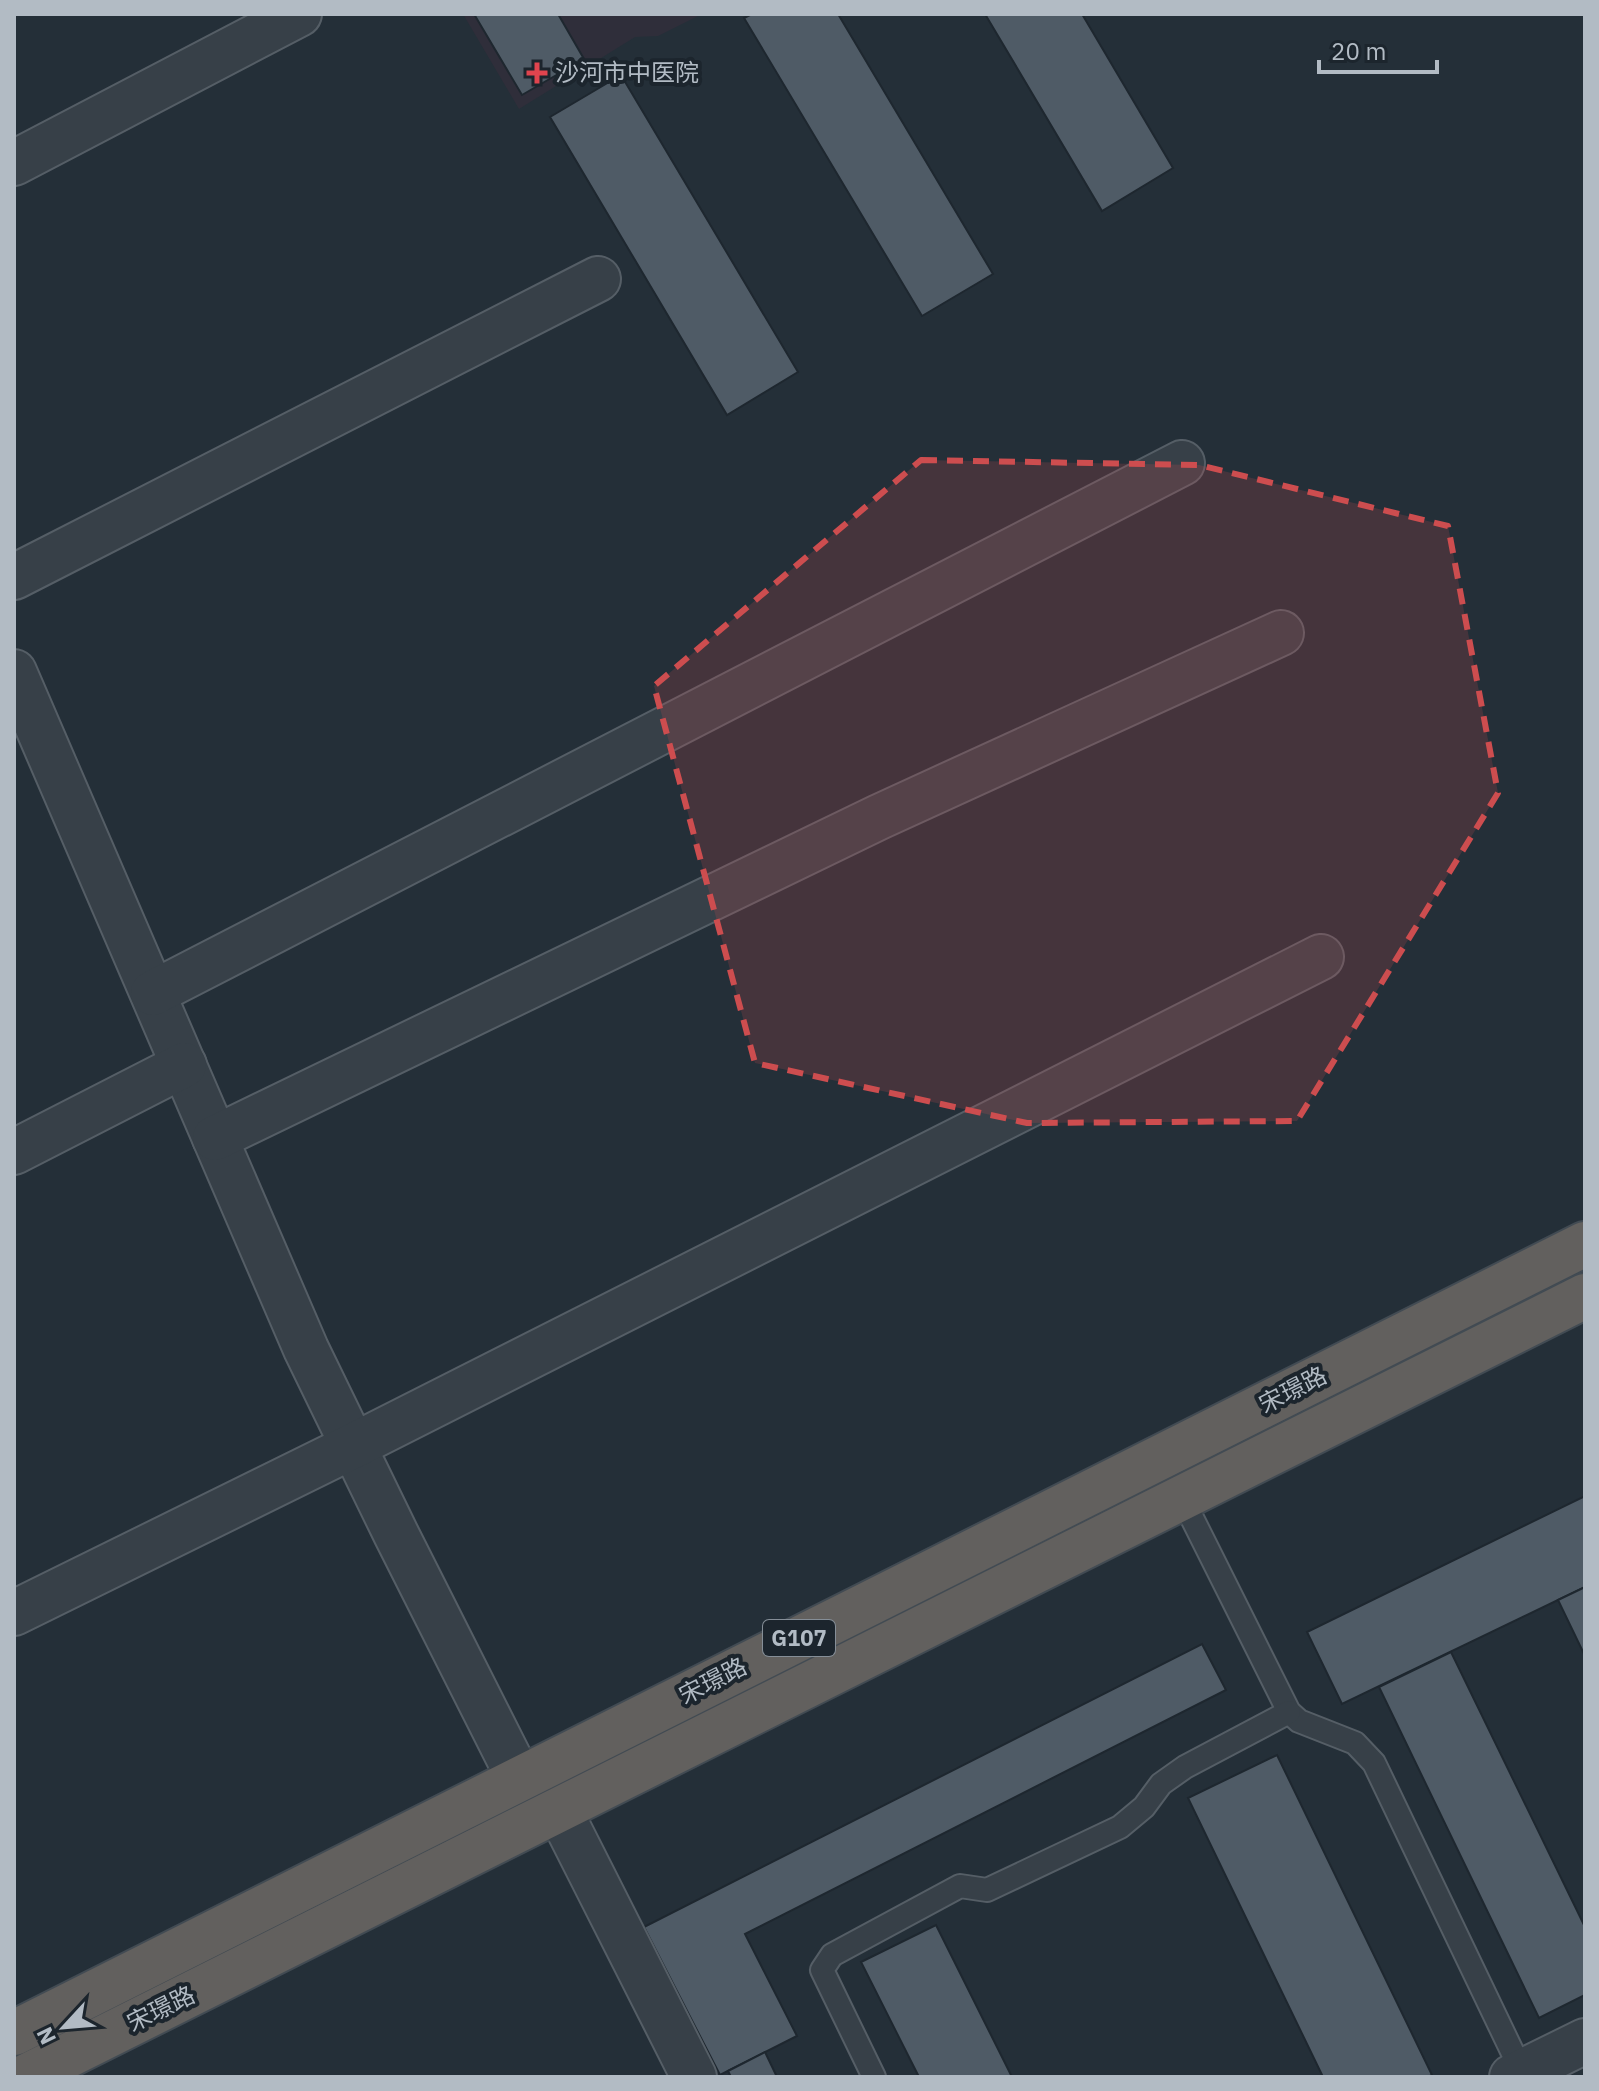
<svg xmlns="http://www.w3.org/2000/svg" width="1599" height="2091" viewBox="0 0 1599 2091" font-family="'IBM Plex Sans','Noto Sans SC',sans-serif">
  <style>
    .medical { fill: #2f2e3a }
    .building { fill: #4f5b66; stroke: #1e272f; stroke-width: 2 }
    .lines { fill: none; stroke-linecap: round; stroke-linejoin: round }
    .service-casing { stroke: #555e66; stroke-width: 26 }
    .minor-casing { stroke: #555e66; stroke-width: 48 }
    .trunk-casing { stroke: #424b53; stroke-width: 48 }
    .service { stroke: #374048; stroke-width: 22 }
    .minor { stroke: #374048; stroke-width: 44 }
    .trunk { stroke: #62605e; stroke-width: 44 }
    .marked { fill: #cd4d4f; fill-opacity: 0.2; stroke: #cd4d4f; stroke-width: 6; stroke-dasharray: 16 10; stroke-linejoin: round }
    .health-dot { fill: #e0444e; stroke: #1c252d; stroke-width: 3 }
    .labels { text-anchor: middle; stroke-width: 8; stroke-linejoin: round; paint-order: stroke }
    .shield { fill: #1c252d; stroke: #858e97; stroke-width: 2 }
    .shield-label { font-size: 22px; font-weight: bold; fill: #b2bbc4 }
    .poi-label { font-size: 24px; fill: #b2bbc4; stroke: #1c252d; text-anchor: start }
    .street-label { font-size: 24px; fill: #b2bbc4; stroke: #1c252d }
  </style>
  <rect width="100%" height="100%" fill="#242f38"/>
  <polygon class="medical" points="463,14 702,14 658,36 635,37 519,109"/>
  <g class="building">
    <polygon points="474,14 558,14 584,59 522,95"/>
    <polygon points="752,14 838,14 993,274 922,316 744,18"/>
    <polygon points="985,14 1082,14 1173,168 1102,211"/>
    <polygon points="621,75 798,372 727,415 550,117"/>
    <polygon points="1585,1496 1585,1587 1342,1704 1307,1632"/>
    <polygon points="1585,1587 1585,1656 1558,1600"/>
    <polygon points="1202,1644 1226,1690 745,1934 797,2036 720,2075 644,1927"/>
    <polygon points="1451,1652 1585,1927 1585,1995 1539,2018 1379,1687"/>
    <polygon points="1277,1755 1432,2075 1428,2077 1323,2077 1188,1798"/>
    <polygon points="936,1925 1012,2077 919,2077 861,1962"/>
    <polygon points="765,2052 777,2077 731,2077 728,2071"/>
  </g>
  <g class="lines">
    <defs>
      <g id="service">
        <polyline points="1182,1498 1289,1712 1299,1721 1355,1743 1374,1763 1522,2072"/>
        <polyline points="874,2077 822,1970 832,1955 960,1886 987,1890 1120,1827 1144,1807 1161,1784 1185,1767 1289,1712"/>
      </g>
      <g id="minor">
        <polyline points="14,163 299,14"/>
        <polyline points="14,577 598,279"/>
        <polyline points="14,672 306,1349 396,1534 519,1778"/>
        <polyline points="153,993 1182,463"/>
        <polyline points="215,1138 879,817 1281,633"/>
        <polyline points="14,1152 184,1065"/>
        <polyline points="14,1613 353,1446 1321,957"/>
        <polyline points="559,1810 694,2077"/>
        <polyline points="1512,2077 1585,2041"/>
      </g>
      <g id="trunk">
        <polyline points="14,2033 1585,1244"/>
        <polyline points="25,2077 1585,1296"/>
      </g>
    </defs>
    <use href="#service" class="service-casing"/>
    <use href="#minor" class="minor-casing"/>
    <use href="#trunk" class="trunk-casing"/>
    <use href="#service" class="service"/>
    <use href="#minor" class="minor"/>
    <use href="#trunk" class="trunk"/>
  </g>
  <path class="marked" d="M921,460L1199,465L1448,526L1498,793L1297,1121L1027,1123L755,1063L654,686Z"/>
  <path class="health-dot" d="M533 61h8v8h8v8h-8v8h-8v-8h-8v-8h8z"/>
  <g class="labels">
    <rect class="shield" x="763" y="1620" width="72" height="36" rx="6"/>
    <g class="shield-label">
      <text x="799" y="1646">G107</text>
    </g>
    <g class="poi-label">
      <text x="555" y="81">沙河市中医院</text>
    </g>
    <g class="street-label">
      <text transform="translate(1293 1390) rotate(-27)" y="8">宋璟路</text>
      <text transform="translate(713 1681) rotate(-27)" y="8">宋璟路</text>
      <text transform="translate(161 2009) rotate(-26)" y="8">宋璟路</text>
    </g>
  </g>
  <rect width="1599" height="2091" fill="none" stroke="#b2bbc4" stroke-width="32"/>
  <g transform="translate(64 2027) rotate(244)" stroke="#1c252d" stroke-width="6" paint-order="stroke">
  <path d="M0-6L14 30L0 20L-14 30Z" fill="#b2bbc4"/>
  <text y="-12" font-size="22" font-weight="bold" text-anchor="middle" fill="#b2bbc4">N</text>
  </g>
  <path d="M1319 60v12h118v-12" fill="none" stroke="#b2bbc4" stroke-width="4"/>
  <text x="1331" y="60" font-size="24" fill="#b2bbc4" stroke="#1c252d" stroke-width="6" paint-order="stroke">20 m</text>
</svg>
